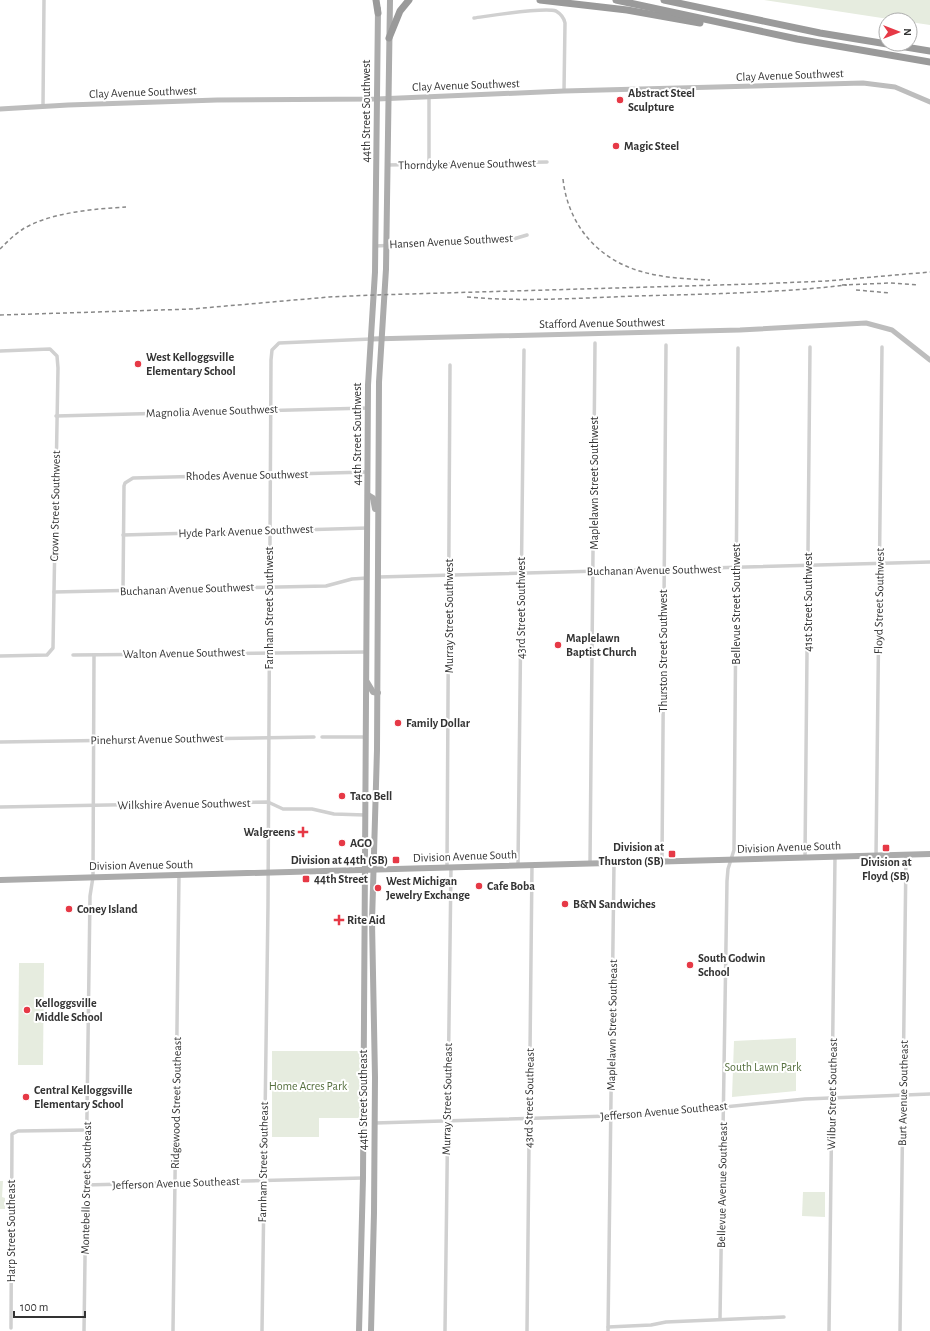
<svg xmlns="http://www.w3.org/2000/svg" width="930" height="1331" viewBox="0 0 930 1331" font-family="'Alegreya Sans',sans-serif">
  <style>
    .green { fill: #e6ecdf }
    .lines { fill: none; stroke-linecap: round; stroke-linejoin: round }
    .street { stroke: #d0d0d0; stroke-width: 3.5 }
    .secondary { stroke: #bdbdbd; stroke-width: 5 }
    .primary { stroke: #ababab; stroke-width: 6 }
    .highway { stroke: #9a9a9a; stroke-width: 7 }
    .rail { stroke: #888; stroke-width: 1.5; stroke-dasharray: 4 3; stroke-linecap: butt }
    .poi-dot { fill: #e63946; stroke: #fff; stroke-width: 1.5 }
    .labels { text-anchor: middle; stroke-width: 4; stroke-linejoin: round; paint-order: stroke }
    .street-label { font-size: 12px; fill: #333; stroke: #fff }
    .poi-label { font-size: 12px; font-weight: bold; fill: #333; stroke: #fff; text-anchor: start }
    .park-label { font-size: 12px; fill: #56703f; stroke: #fff }
  </style>
  <rect width="100%" height="100%" fill="#fff"/>
  <g class="green">
    <polygon points="764,0 930,0 930,25 910,22 910,20 895,20"/>
    <polygon points="19,963 44,963 43,1065 18,1065"/>
    <polygon points="796,1038 796,1091 732,1097 734,1041"/>
    <polygon points="272,1051 360,1051 360,1118 319,1118 319,1137 272,1137"/>
    <polygon points="0,1181 3,1181 2,1197 5,1198 5,1209 0,1209"/>
    <polygon points="803,1192 825,1192 825,1217 802,1216"/>
  </g>
  <g class="lines">
    <g class="street">
      <path d="M474,18C489,16 543,7 556,11C561,14 564,18 565,23L564,91"/>
      <polyline points="429,96 429,165"/>
      <polyline points="43,106 44,0"/>
      <polyline points="387,165 547,162"/>
      <polyline points="375,246 510,240 527,235"/>
      <polyline points="0,351 50,349 57,356 58,368 53,648 47,655 0,656"/>
      <polyline points="56,416 368,408"/>
      <polyline points="123,535 368,528"/>
      <polyline points="378,577 930,562"/>
      <polyline points="123,591 124,486 125,483 133,478 368,472"/>
      <polyline points="54,592 326,586 352,579 367,578"/>
      <polyline points="73,655 366,652"/>
      <polyline points="322,737 366,737"/>
      <polyline points="0,742 314,737"/>
      <polyline points="0,807 268,802 283,809 312,809 334,814 365,815"/>
      <polyline points="876,856 882,347"/>
      <polyline points="805,857 810,347"/>
      <polyline points="662,861 666,345"/>
      <polyline points="590,863 595,343"/>
      <polyline points="518,865 524,350"/>
      <polyline points="447,868 450,365"/>
      <polyline points="375,1123 644,1115 805,1099 930,1094"/>
      <polyline points="85,1185 363,1178"/>
      <polyline points="720,1319 727,881 728,869 734,850 738,348"/>
      <polyline points="608,1327 651,1325 666,1322 784,1317"/>
      <polyline points="11,1328 12,1134 18,1131 87,1130"/>
      <polyline points="84,1331 90,896 93,877 94,655"/>
      <polyline points="173,1331 179,875"/>
      <polyline points="262,1331 268,905 271,360 272,350 279,343 371,339"/>
      <polyline points="445,1331 451,867"/>
      <polyline points="527,1331 532,865"/>
      <polyline points="608,1331 614,863"/>
      <polyline points="829,1331 835,857"/>
      <polyline points="900,1331 906,855"/>
    </g>
    <g class="secondary">
      <polyline points="0,109 68,105 217,100 377,99 564,91 863,83 895,87 930,102"/>
      <polyline points="371,339 740,330 866,323 892,330 930,360"/>
    </g>
    <g class="primary">
      <polyline points="368,495 373,498 375,509"/>
      <polyline points="367,682 373,692 378,693"/>
      <polyline points="0,880 930,854"/>
      <polyline points="359,1331 363,1178 368,385 375,272 378,9"/>
      <polyline points="371,1331 374,1213 375,1077 372,922 377,750 379,382 386,269 390,0"/>
    </g>
    <g class="highway">
      <polyline points="376,0 378,13"/>
      <polyline points="540,0 627,10 700,23"/>
      <polyline points="616,0 797,39 930,62"/>
      <polyline points="664,0 820,33 930,51"/>
      <polyline points="389,38 400,11 409,0"/>
    </g>
    <g class="rail">
      <path d="M563,179C568,225 598,260 643,272C664,278 688,279 710,280"/>
      <path d="M0,249C7,242 15,234 23,229C51,212 95,209 126,207"/>
      <polyline points="842,285 890,283 918,285"/>
      <polyline points="856,290 890,293"/>
      <path d="M467,297C524,302 580,298 637,296C707,294 777,293 847,285"/>
      <polyline points="0,315 192,309 329,297 374,295 754,284 827,281 930,272"/>
    </g>
  </g>
  <g class="poi-dot">
    <circle cx="620" cy="100" r="4"/>
    <circle cx="616" cy="146" r="4"/>
    <circle cx="138" cy="364" r="4"/>
    <circle cx="558" cy="645" r="4"/>
    <circle cx="398" cy="723" r="4"/>
    <circle cx="342" cy="796" r="4"/>
    <path d="M301 826h4v4h4v4h-4v4h-4v-4h-4v-4h4z"/>
    <circle cx="342" cy="843" r="4"/>
    <rect x="882" y="844" width="8" height="8" rx="2"/>
    <rect x="668" y="850" width="8" height="8" rx="2"/>
    <rect x="392" y="856" width="8" height="8" rx="2"/>
    <rect x="302" y="875" width="8" height="8" rx="2"/>
    <circle cx="479" cy="886" r="4"/>
    <circle cx="378" cy="888" r="4"/>
    <circle cx="565" cy="904" r="4"/>
    <circle cx="69" cy="909" r="4"/>
    <path d="M337 914h4v4h4v4h-4v4h-4v-4h-4v-4h4z"/>
    <circle cx="690" cy="965" r="4"/>
    <circle cx="27" cy="1010" r="4"/>
    <circle cx="26" cy="1097" r="4"/>
  </g>
  <g class="labels">
    <g class="street-label">
      <text transform="translate(790 75) rotate(-2)" y="4">Clay Avenue Southwest</text>
      <text transform="translate(466 85) rotate(-2)" y="4">Clay Avenue Southwest</text>
      <text transform="translate(143 92) rotate(-2)" y="4">Clay Avenue Southwest</text>
      <text transform="translate(366 111) rotate(-90)" y="4">44th Street Southwest</text>
      <text transform="translate(467 164) rotate(-1)" y="4">Thorndyke Avenue Southwest</text>
      <text transform="translate(451 241) rotate(-3)" y="4">Hansen Avenue Southwest</text>
      <text transform="translate(602 323) rotate(-1)" y="4">Stafford Avenue Southwest</text>
      <text transform="translate(212 411) rotate(-2)" y="4">Magnolia Avenue Southwest</text>
      <text transform="translate(357 434) rotate(-90)" y="4">44th Street Southwest</text>
      <text transform="translate(247 475) rotate(-1)" y="4">Rhodes Avenue Southwest</text>
      <text transform="translate(594 483) rotate(-90)" y="4">Maplelawn Street Southwest</text>
      <text transform="translate(55 506) rotate(-89)" y="4">Crown Street Southwest</text>
      <text transform="translate(246 531) rotate(-2)" y="4">Hyde Park Avenue Southwest</text>
      <text transform="translate(654 570) rotate(-1)" y="4">Buchanan Avenue Southwest</text>
      <text transform="translate(187 589) rotate(-2)" y="4">Buchanan Avenue Southwest</text>
      <text transform="translate(879 601) rotate(-89)" y="4">Floyd Street Southwest</text>
      <text transform="translate(808 602) rotate(-90)" y="4">41st Street Southwest</text>
      <text transform="translate(736 604) rotate(-90)" y="4">Bellevue Street Southwest</text>
      <text transform="translate(269 608) rotate(-90)" y="4">Farnham Street Southwest</text>
      <text transform="translate(521 608) rotate(-90)" y="4">43rd Street Southwest</text>
      <text transform="translate(449 616) rotate(-90)" y="4">Murray Street Southwest</text>
      <text transform="translate(663 651) rotate(-90)" y="4">Thurston Street Southwest</text>
      <text transform="translate(184 653) rotate(-1)" y="4">Walton Avenue Southwest</text>
      <text transform="translate(157 739) rotate(-1)" y="4">Pinehurst Avenue Southwest</text>
      <text transform="translate(184 804) rotate(-1)" y="4">Wilkshire Avenue Southwest</text>
      <text transform="translate(789 847) rotate(-2)" y="4">Division Avenue South</text>
      <text transform="translate(465 856) rotate(-2)" y="4">Division Avenue South</text>
      <text transform="translate(141 865) rotate(-1)" y="4">Division Avenue South</text>
      <text transform="translate(612 1025) rotate(-89)" y="4">Maplelawn Street Southeast</text>
      <text transform="translate(903 1093) rotate(-89)" y="4">Burt Avenue Southeast</text>
      <text transform="translate(832 1094) rotate(-89)" y="4">Wilbur Street Southeast</text>
      <text transform="translate(529 1098) rotate(-89)" y="4">43rd Street Southeast</text>
      <text transform="translate(447 1099) rotate(-89)" y="4">Murray Street Southeast</text>
      <text transform="translate(363 1100) rotate(-90)" y="4">44th Street Southeast</text>
      <text transform="translate(176 1103) rotate(-89)" y="4">Ridgewood Street Southeast</text>
      <text transform="translate(664 1111) rotate(-5)" y="4">Jefferson Avenue Southeast</text>
      <text transform="translate(263 1162) rotate(-89)" y="4">Farnham Street Southeast</text>
      <text transform="translate(176 1183) rotate(-2)" y="4">Jefferson Avenue Southeast</text>
      <text transform="translate(722 1185) rotate(-89)" y="4">Bellevue Avenue Southeast</text>
      <text transform="translate(86 1188) rotate(-89)" y="4">Montebello Street Southeast</text>
      <text transform="translate(11 1231) rotate(-90)" y="4">Harp Street Southeast</text>
    </g>
    <g class="poi-label">
      <text x="628" y="97">Abstract Steel<tspan x="628" dy="14">Sculpture</tspan></text>
      <text x="624" y="150">Magic Steel</text>
      <text x="146" y="361">West Kelloggsville<tspan x="146" dy="14">Elementary School</tspan></text>
      <text x="566" y="642">Maplelawn<tspan x="566" dy="14">Baptist Church</tspan></text>
      <text x="406" y="727">Family Dollar</text>
      <text x="350" y="800">Taco Bell</text>
      <text x="295" y="836" text-anchor="end">Walgreens</text>
      <text x="350" y="847">AGO</text>
      <text x="664" y="851" text-anchor="end">Division at<tspan x="664" dy="14">Thurston (SB)</tspan></text>
      <text x="388" y="864" text-anchor="end">Division at 44th (SB)</text>
      <text x="886" y="866" text-anchor="middle">Division at<tspan x="886" dy="14">Floyd (SB)</tspan></text>
      <text x="314" y="883">44th Street</text>
      <text x="386" y="885">West Michigan<tspan x="386" dy="14">Jewelry Exchange</tspan></text>
      <text x="487" y="890">Cafe Boba</text>
      <text x="573" y="908">B&amp;N Sandwiches</text>
      <text x="77" y="913">Coney Island</text>
      <text x="347" y="924">Rite Aid</text>
      <text x="698" y="962">South Godwin<tspan x="698" dy="14">School</tspan></text>
      <text x="35" y="1007">Kelloggsville<tspan x="35" dy="14">Middle School</tspan></text>
      <text x="34" y="1094">Central Kelloggsville<tspan x="34" dy="14">Elementary School</tspan></text>
    </g>
    <g class="park-label">
      <text x="763" y="1071">South Lawn Park</text>
      <text x="308" y="1090">Home Acres Park</text>
    </g>
  </g>
  <g transform="translate(898 32) rotate(90)"><circle r="19" fill="#ffffff" stroke="#adadad"/>
  <path d="M0-3L7 15L0 10L-7 15Z" fill="#e63946"/>
  <text y="-6" font-size="11" font-weight="bold" text-anchor="middle" fill="#333333">N</text>
  </g>
  <path d="M14 1311v6h71v-6" fill="none" stroke="#333333" stroke-width="2"/>
  <text x="20" y="1311" font-size="12" fill="#333333" stroke="#ffffff" stroke-width="3" paint-order="stroke">100 m</text>
</svg>
